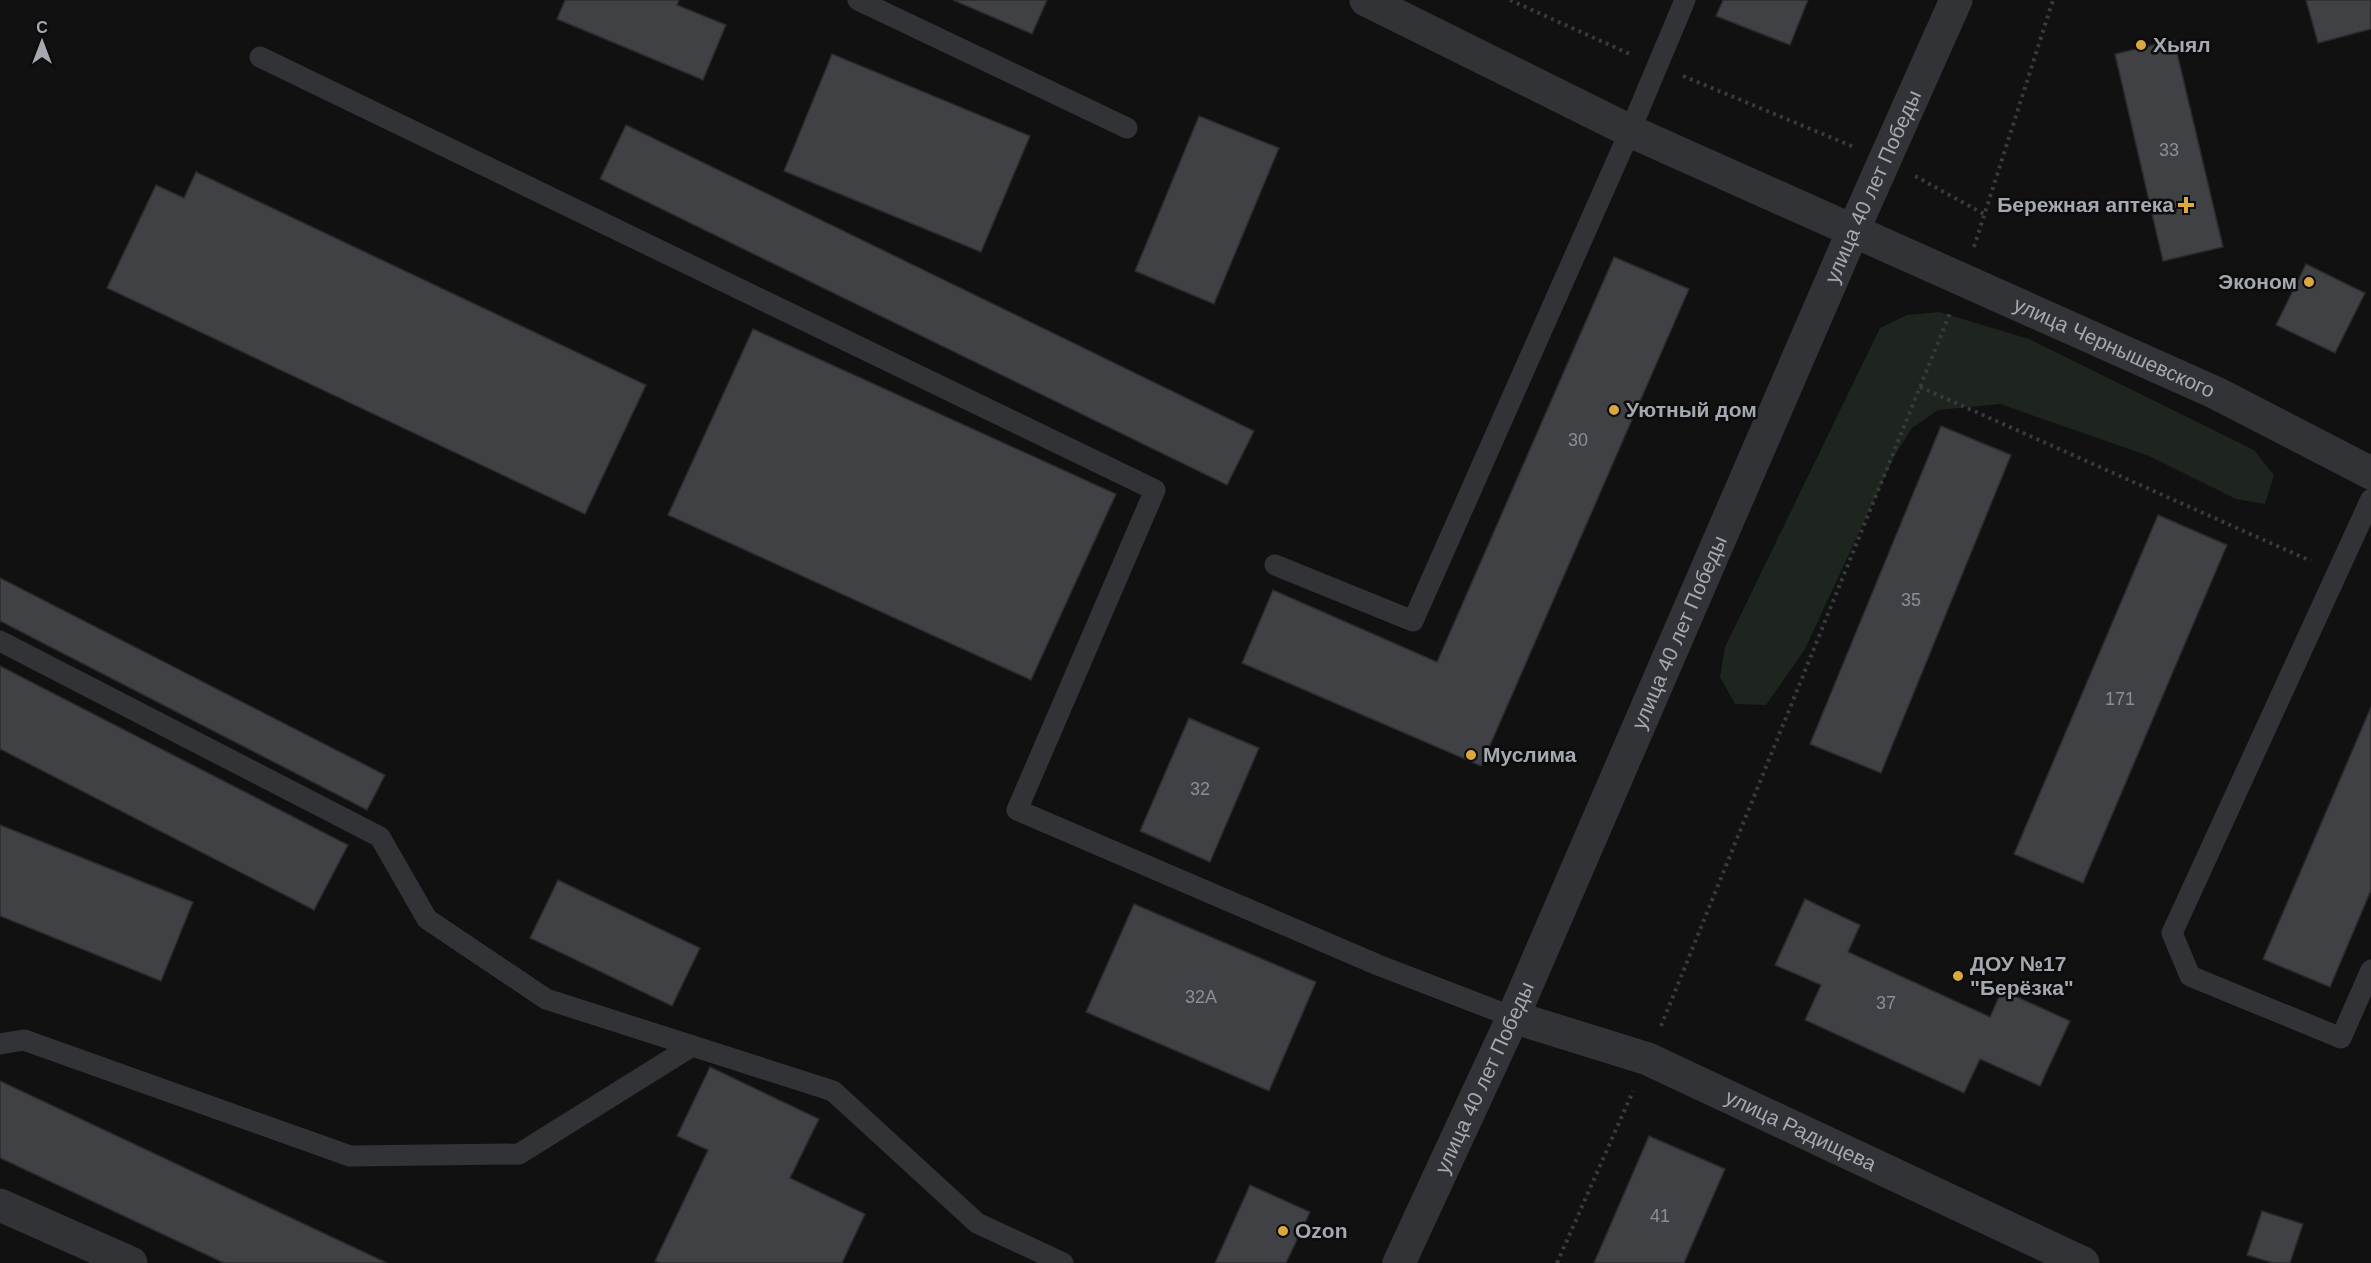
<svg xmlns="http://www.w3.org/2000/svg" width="2371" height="1263" viewBox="0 0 2371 1263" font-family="Helvetica,sans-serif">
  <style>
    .green { fill: #1e241e }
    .building { fill: #404145; stroke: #2b2b2e; stroke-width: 1.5 }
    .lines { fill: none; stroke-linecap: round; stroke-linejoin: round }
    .path { stroke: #383a3d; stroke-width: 4; stroke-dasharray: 3 4.5; stroke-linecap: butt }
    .service { stroke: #323336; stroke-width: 21 }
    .minor { stroke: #323336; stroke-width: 33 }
    .tertiary { stroke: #323336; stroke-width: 33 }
    .poi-dot { fill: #dba840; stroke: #0c0c0d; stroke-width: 2 }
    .labels { text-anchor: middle; stroke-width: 5; stroke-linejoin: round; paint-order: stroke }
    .number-label { font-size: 18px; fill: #8b8e96 }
    .poi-label { font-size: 21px; font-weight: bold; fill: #a4a8b1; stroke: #0c0c0d; text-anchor: start }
    .street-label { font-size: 21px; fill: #a4a8b1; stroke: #0c0c0d }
  </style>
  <rect width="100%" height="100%" fill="#111112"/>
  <polygon class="green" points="1939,312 2029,339 2254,450 2274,475 2265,504 2236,499 2149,456 2000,404 1938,410 1912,428 1895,455 1805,649 1766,705 1735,704 1720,677 1725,647 1880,328 1907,315"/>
  <g class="building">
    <polygon points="565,0 679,0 677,5 726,25 703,80 557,19"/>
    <polygon points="953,0 1047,0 1032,34"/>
    <polygon points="1723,0 1808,0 1790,45 1716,16"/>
    <polygon points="2306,0 2371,0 2371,29 2318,43"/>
    <polygon points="2174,40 2223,247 2163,261 2115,54"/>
    <polygon points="832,54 1030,136 981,252 784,171"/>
    <polygon points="1199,116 1279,148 1214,304 1135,271"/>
    <polygon points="626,125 1254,431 1227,485 600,179"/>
    <polygon points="196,172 646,385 585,514 107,288 156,185 184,198"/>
    <polygon points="1614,257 1689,289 1481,766 1242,663 1273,590 1437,662"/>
    <polygon points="2306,264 2365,293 2335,353 2276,325"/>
    <polygon points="753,329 1116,494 1031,680 668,515"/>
    <polygon points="1941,426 2011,455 1881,773 1810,744"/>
    <polygon points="2158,515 2227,545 2083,883 2014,854"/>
    <polygon points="0,578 385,775 367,810 0,621"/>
    <polygon points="0,666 348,845 314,910 0,749"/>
    <polygon points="2371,707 2371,890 2330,987 2263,959"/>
    <polygon points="1189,718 1259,748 1210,862 1140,831"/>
    <polygon points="0,825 193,902 161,981 0,916"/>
    <polygon points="558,880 700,948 672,1006 530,938"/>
    <polygon points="1805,899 1860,925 1848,952 1990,1017 2002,990 2070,1021 2040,1086 1980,1059 1964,1093 1805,1020 1821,985 1775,965"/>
    <polygon points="1134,904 1316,982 1269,1091 1086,1012"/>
    <polygon points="710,1067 819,1119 790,1178 865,1214 842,1263 660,1263 655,1261 708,1150 677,1136"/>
    <polygon points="0,1081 387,1263 224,1263 0,1158"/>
    <polygon points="1649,1136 1725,1169 1684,1263 1594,1263"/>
    <polygon points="1250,1185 1310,1212 1286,1263 1215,1263"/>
    <polygon points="2262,1211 2303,1224 2290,1263 2273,1263 2247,1255"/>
  </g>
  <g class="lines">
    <g class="path">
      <polyline points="1510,0 1632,55"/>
      <polyline points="1683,76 1854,147"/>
      <polyline points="1915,176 1984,214"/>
      <polyline points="1974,247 2053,0"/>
      <polyline points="1920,387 2311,561"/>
      <polyline points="1661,1026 1950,313"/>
      <polyline points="1557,1263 1633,1091"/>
    </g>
    <g class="service">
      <polyline points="858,0 1127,128"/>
      <polyline points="260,57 1155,490 1017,810 1378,965 1513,1017"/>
      <polyline points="2371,499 2172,933 2190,976 2341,1038 2371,970"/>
      <polyline points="1275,565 1413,621 1630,131 1685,0"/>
      <polyline points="0,641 380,837 427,919 546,999 833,1091 977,1223 1063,1263"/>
      <polyline points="0,1044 24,1040 350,1156 519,1154 692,1046"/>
    </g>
    <g class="minor">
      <path id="s1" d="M1366,0L1630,131L2216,393L2371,473"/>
      <path id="s2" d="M1513,1017L1648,1059L2083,1263"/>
      <polyline points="0,1205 131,1263"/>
    </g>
    <path class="tertiary" id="s3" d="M1399,1263L1513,1017L1853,231L1956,0"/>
  </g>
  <g class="poi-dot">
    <circle cx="2141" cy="45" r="6"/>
    <path d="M2183 196h6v6h6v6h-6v6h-6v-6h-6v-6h6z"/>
    <circle cx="2309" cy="282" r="6"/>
    <circle cx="1614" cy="410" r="6"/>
    <circle cx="1471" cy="755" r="6"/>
    <circle cx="1958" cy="976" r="6"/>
    <circle cx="1283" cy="1231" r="6"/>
  </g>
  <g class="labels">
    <g class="number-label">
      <text x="2169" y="156">33</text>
      <text x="1578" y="446">30</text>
      <text x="1911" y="606">35</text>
      <text x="2120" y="705">171</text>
      <text x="1200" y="795">32</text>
      <text x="1201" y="1003">32А</text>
      <text x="1886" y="1009">37</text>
      <text x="1660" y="1222">41</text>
    </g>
    <g class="poi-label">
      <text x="2153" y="52">Хыял</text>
      <text x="2174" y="212" text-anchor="end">Бережная аптека</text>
      <text x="2297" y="289" text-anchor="end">Эконом</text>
      <text x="1626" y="417">Уютный дом</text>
      <text x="1483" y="762">Муслима</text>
      <text x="1970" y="971">ДОУ №17<tspan x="1970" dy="24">"Берёзка"</tspan></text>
      <text x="1295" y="1238">Ozon</text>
    </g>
    <g class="street-label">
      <text dy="7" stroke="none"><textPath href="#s3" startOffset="1176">улица 40 лет Победы</textPath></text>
      <text dy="7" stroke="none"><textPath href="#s1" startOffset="825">улица Чернышевского</textPath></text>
      <text dy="7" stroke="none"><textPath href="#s3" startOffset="690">улица 40 лет Победы</textPath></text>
      <text dy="7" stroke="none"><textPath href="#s3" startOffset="204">улица 40 лет Победы</textPath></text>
      <text dy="7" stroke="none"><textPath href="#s2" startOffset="310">улица Радищева</textPath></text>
    </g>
  </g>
  <g transform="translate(42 42)" stroke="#0c0c0d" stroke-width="4.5" paint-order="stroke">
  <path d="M0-4.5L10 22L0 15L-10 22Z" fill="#a4a8b1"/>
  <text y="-9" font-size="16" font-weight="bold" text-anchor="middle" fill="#a4a8b1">С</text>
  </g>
</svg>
